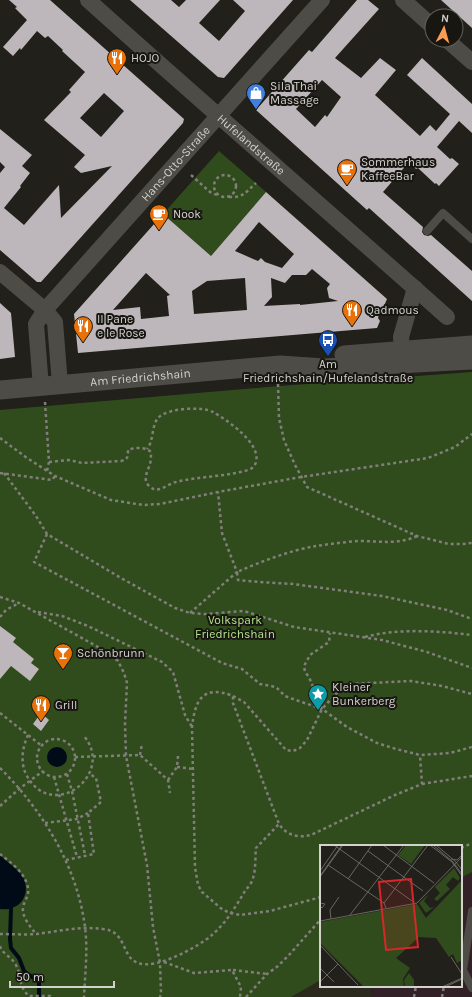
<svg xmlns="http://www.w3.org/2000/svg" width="472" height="997" viewBox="0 0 472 997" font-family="Karla,sans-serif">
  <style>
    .built { fill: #2c291e }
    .medical { fill: #332128 }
    .green { fill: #314c1c }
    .water { fill: #000b17 }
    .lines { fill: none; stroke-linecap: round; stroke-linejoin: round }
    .stream { stroke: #000b17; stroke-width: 4 }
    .building { fill: #bdb6ba; fill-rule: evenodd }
    .path { stroke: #807f7b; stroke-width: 2.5; stroke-dasharray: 3 3; stroke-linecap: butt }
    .service { stroke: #4d4c46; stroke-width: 8 }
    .minor { stroke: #4d4c46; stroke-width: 16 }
    .tertiary { stroke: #4d4c46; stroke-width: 19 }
    .labels { text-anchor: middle; stroke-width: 4; stroke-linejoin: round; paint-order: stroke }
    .poi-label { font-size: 12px; fill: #d3d2cf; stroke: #181611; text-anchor: start }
    .street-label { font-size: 12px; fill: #d3d2cf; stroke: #181611 }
    .park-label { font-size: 12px; fill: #afe489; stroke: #181611 }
    .inset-road { fill: none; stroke: #686762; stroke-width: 1 }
    .view { fill: #d62828; fill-opacity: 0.15; stroke: #d62828; stroke-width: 2 }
    .inset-edge { fill: none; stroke: #d3d2cf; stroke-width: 2 }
  </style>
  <rect width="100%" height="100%" fill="#21201a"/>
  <polygon class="built" points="321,980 321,986 372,986 371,997 291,997"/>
  <polygon class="medical" points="472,872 472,997 371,997 372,986 461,986 461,878"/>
  <g class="green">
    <polygon points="219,151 266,192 211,256 163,214"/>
    <polygon points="472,372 472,872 461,878 461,846 321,846 321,980 291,997 0,997 0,410 280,386"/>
  </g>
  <g class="water">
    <circle cx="57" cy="757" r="10"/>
    <path d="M0,855C6,861 19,870 23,877C32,895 19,912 0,909Z"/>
  </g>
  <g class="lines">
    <polyline class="stream" points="11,909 10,939 11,948 19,958 24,971 39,982 39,997"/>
  </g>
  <g class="building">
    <path d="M9,0H50L184,119L183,123L41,282H37L0,250V173L5,167L0,162V129L32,155L22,166L30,173L20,186L21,187L4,208L24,225L59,185L61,218L112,166L81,173L74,167L85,155L44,120L71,92L69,90L85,72L62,51L63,50L48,36L45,38L37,31L21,50L20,48L13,56L3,47L27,20L15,8L17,7ZM104,93L124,111L101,137L80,118Z"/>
    <polygon points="130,0 171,0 179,7 186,0 220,0 199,23 219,41 245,11 233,0 293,0 224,78 218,77"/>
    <path d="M357,0H368L379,9L335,58L361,78L380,58L396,70L375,95L420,136L430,125L436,131L450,114L407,75L422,58L472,104V133L459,121L437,147L450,159L452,158L459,164L439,186L436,183L435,184L418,168L416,169L409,162L383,192L423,227L422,232L424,235L428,236L431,235L472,271V301L369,208L367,210L256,110L309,50L312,52ZM322,80L341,97L327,117L325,115L315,127L296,109Z"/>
    <polygon points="441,0 472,0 472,28"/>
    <path d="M266,192L387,299L384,306L381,308L378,318L380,321L377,328L78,353L74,314L163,214L211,256ZM259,222L294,254L282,268L265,262L261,258L258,261L235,251ZM312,269L330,284L327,288L329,298L338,301L300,305V304L264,306L272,297L271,278L285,283L292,275H306ZM146,273L170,295L167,296L169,316L141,319L140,307L113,310ZM245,278L247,310L194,314L192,291L207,281Z"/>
    <polygon points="0,303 11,313 15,357 0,359"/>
    <polygon points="0,626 16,638 13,642 34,659 31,663 39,669 30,681 11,666 0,679"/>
    <polygon points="41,713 49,720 41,731 33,724"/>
  </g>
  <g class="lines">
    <g class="path">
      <circle cx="225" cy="186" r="11"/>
      <polyline points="191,175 210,192 217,195"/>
      <path d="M229,197C243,198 246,192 256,183"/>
      <polyline points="278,384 279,418 284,440 295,465 307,487 417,536 449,544 462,544 472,543"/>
      <polyline points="45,402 49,462 47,471"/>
      <polyline points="0,438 27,458 55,476 111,500 143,505 160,504 218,492 301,477 428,458 455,447 472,434"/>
      <path d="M49,462L69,460L82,463L121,461C128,459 128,457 128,450C135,447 145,447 151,452C151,456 151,460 150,464C148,471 142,479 149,486C158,495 167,484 176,482C200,476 225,477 248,470C252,469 255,466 256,462C261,443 227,420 213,412C202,406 167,408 158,418C151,427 154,441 147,449"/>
      <polyline points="0,473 52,480 55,476"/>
      <polyline points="4,473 36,516 47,534 121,578 175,608 190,613 205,614 244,611 294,627 382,640 427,652 472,668"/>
      <polyline points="47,534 34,562 222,663 242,669 260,684 276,687 285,696 290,698 322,709 347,727 377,743 396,749 420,755 450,753 472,747"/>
      <path d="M417,536C398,545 379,541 359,541C345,542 330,544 316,546C291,550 260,562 237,572L238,580L259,582L293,584L382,596L447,610L472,619"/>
      <polyline points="0,597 19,603 107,652 118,661 124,673 127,683 125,724 126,756 147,865 153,927 160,963 161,993 160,997"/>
      <polyline points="38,612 62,616 88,626 162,662 173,672 185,715 192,727"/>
      <polyline points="190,613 237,572 222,533 218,492"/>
      <polyline points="0,617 6,610 19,603"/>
      <path d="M365,637C398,628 438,631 472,635"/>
      <polyline points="233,696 244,702 286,750 293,751 300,748 307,740 322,709 343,686 349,684 411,681 442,686 472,694"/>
      <polyline points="322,709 309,677 305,672 304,666 310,655 329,642 330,633"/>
      <polyline points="0,713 42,746"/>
      <path d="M28,735C22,748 20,764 27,776C53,823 117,773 83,735"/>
      <circle cx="56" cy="758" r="19"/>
      <polyline points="140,755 142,744"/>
      <polyline points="75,757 140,755 168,780 170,793"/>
      <polyline points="177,767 194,769"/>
      <path d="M0,768C43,811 77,866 85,927C88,950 85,974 84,997"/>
      <polyline points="67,774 72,791 85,855"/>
      <polyline points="54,777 77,857"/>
      <polyline points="168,780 177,767 178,756"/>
      <polyline points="422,784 472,776"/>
      <polyline points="0,806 19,789 43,771"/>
      <polyline points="45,823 77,819 88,813"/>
      <polyline points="461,848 472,843"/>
      <path d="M0,854C10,862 23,871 27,884C31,896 24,899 23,908C22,917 30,926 35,933"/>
      <polyline points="66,860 94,854 88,813 101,802 96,778 90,774"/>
      <path d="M321,897L270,911L240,915L231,913L223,910L202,892L198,885L195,867L192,727C195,701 202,684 233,696V703L279,824C287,836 299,838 311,835L395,795L422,784L420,755"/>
      <path d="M0,934C12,934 25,935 37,934C59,931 81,926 103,929C127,931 121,957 138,963C156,970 198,947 212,935C226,923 236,906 245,891C248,887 252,883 253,878C256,869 255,857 256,848L279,824"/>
      <path d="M0,946C2,954 12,957 16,965C22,977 18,986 29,996H50L51,997"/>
      <polyline points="164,962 194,973 232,970 241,987 240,997"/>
      <polyline points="233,970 267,974"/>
      <polyline points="246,997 267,974 278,966 289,955 321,919"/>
      <polyline points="414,997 416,986"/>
      <polyline points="442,997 444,986"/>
    </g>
    <g class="service">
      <polyline points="427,231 443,213 472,239"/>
      <polyline points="472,911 463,970 472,988"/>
    </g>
    <g class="minor">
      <path id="s1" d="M88,0C207,107 328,211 447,317"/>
      <polyline points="403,0 432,26"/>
      <polyline points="447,40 472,62"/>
      <polyline points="0,272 45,310 55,322 60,385"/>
      <polyline points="402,351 401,337 415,288"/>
      <path id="s2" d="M41,387L36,324L45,310L322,0"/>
    </g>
    <g class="tertiary">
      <polyline points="344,355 472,345"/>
      <path id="s3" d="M0,390L280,365L324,368L472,360"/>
    </g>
  </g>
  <defs>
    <symbol id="restaurant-pin" viewBox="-11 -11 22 30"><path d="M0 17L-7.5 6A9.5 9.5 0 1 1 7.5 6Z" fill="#e8710a" stroke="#181611"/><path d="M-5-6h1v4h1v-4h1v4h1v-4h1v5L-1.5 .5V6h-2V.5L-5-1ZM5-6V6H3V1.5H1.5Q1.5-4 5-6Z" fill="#fff"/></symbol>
    <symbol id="shop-pin" viewBox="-11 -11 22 30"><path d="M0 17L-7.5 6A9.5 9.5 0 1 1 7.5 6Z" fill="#3f7fe0" stroke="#181611"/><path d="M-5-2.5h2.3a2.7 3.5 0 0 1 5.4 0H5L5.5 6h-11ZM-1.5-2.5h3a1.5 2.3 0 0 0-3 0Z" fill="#fff"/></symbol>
    <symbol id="cafe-pin" viewBox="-11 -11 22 30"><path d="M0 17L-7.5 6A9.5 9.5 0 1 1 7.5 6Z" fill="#e8710a" stroke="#181611"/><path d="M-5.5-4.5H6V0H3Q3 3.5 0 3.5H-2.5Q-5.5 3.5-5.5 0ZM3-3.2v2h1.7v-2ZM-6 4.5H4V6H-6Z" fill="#fff"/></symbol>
    <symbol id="bus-pin" viewBox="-11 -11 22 30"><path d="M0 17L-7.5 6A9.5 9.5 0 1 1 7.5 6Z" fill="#1a4fb4" stroke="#181611"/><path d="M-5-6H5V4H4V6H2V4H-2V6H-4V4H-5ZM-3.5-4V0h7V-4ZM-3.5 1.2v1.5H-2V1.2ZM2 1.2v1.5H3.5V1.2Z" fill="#fff"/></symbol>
    <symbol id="bar-pin" viewBox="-11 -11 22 30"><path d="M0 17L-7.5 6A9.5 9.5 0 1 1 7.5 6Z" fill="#e8710a" stroke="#181611"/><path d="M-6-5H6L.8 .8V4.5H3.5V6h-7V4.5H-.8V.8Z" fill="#fff"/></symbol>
    <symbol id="sight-pin" viewBox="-11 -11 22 30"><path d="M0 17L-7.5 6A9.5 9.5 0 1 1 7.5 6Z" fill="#0f9aa8" stroke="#181611"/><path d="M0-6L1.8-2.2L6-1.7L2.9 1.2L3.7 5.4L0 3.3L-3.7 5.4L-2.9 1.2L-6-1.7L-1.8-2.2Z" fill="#fff"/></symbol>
  </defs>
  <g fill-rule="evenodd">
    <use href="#restaurant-pin" x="106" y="47" width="22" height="30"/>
    <use href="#shop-pin" x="245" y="82" width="22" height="30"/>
    <use href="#cafe-pin" x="336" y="158" width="22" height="30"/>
    <use href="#cafe-pin" x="148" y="203" width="22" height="30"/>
    <use href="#restaurant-pin" x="341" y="299" width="22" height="30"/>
    <use href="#restaurant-pin" x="72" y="315" width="22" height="30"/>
    <use href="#bus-pin" x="317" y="329" width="22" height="30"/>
    <use href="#bar-pin" x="52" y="642" width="22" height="30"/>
    <use href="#sight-pin" x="307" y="683" width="22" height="30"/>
    <use href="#restaurant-pin" x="30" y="694" width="22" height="30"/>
  </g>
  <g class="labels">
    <g class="poi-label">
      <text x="131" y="62">HOJO</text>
      <text x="270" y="90">Sila Thai<tspan x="270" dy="14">Massage</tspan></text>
      <text x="361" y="166">Sommerhaus<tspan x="361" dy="14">KaffeeBar</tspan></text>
      <text x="173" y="218">Nook</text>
      <text x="366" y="314">Qadmous</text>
      <text x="97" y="323">Il Pane<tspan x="97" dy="14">e le Rose</tspan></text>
      <text x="328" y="368" text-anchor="middle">Am<tspan x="328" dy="14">Friedrichshain/Hufelandstraße</tspan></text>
      <text x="77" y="657">Schönbrunn</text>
      <text x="332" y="691">Kleiner<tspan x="332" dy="14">Bunkerberg</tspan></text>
      <text x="55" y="709">Grill</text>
    </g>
    <g class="street-label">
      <text dy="4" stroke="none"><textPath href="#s1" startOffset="218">Hufelandstraße</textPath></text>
      <text dy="4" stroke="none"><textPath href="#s2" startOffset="276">Hans-Otto-Straße</textPath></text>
      <text dy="4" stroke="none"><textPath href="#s3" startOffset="141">Am Friedrichshain</textPath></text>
    </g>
    <g class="park-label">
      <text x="235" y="624">Volkspark<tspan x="235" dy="14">Friedrichshain</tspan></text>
    </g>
  </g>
  <g transform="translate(320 845)">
    <rect width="142" height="142" fill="#21201a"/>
    <path d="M86,0H105L91,19L78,10ZM134,23L140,33L138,36L133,32L126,40L130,44L117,56L114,54L120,48L115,42ZM142,35V115L137,118L133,109L129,112L116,93L99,92L76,113L90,123L83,134L84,142H44L0,98V77L97,59L106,73ZM109,49L104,56L110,63L114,62L106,68L99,58ZM89,128L94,135V142H85L84,135Z" fill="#314c1c"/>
    <path class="inset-road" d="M14,0L92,56M63,0L114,38M110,0L132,17L142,31M113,0L133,17L142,29M116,0L136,17L142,25M48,6L103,46M131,14L137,15L142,10M8,20L64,58L66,63M0,26L18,0M0,31L22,0M0,32L23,0M28,34L52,0M0,58L5,59L2,63L0,61M64,58L108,0M30,70L84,0M11,74L10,65L19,52M0,76L97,58L142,12M0,100L38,140M131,112L142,129M0,123L14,137M0,137L18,119M122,142L142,133M125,142L142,134"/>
    <path class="view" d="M91,34L98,102L66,105L59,37Z"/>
    <rect width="142" height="142" class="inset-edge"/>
  </g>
  <g transform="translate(444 28) rotate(6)"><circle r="19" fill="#181611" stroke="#63615d"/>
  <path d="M0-3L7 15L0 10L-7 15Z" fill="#fc9d54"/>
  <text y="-6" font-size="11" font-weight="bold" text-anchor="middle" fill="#d3d2cf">N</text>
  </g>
  <path d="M10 981v6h104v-6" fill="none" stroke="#d3d2cf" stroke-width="2"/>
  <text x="16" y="981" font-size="12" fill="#d3d2cf" stroke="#181611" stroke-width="3" paint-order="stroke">50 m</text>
</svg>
